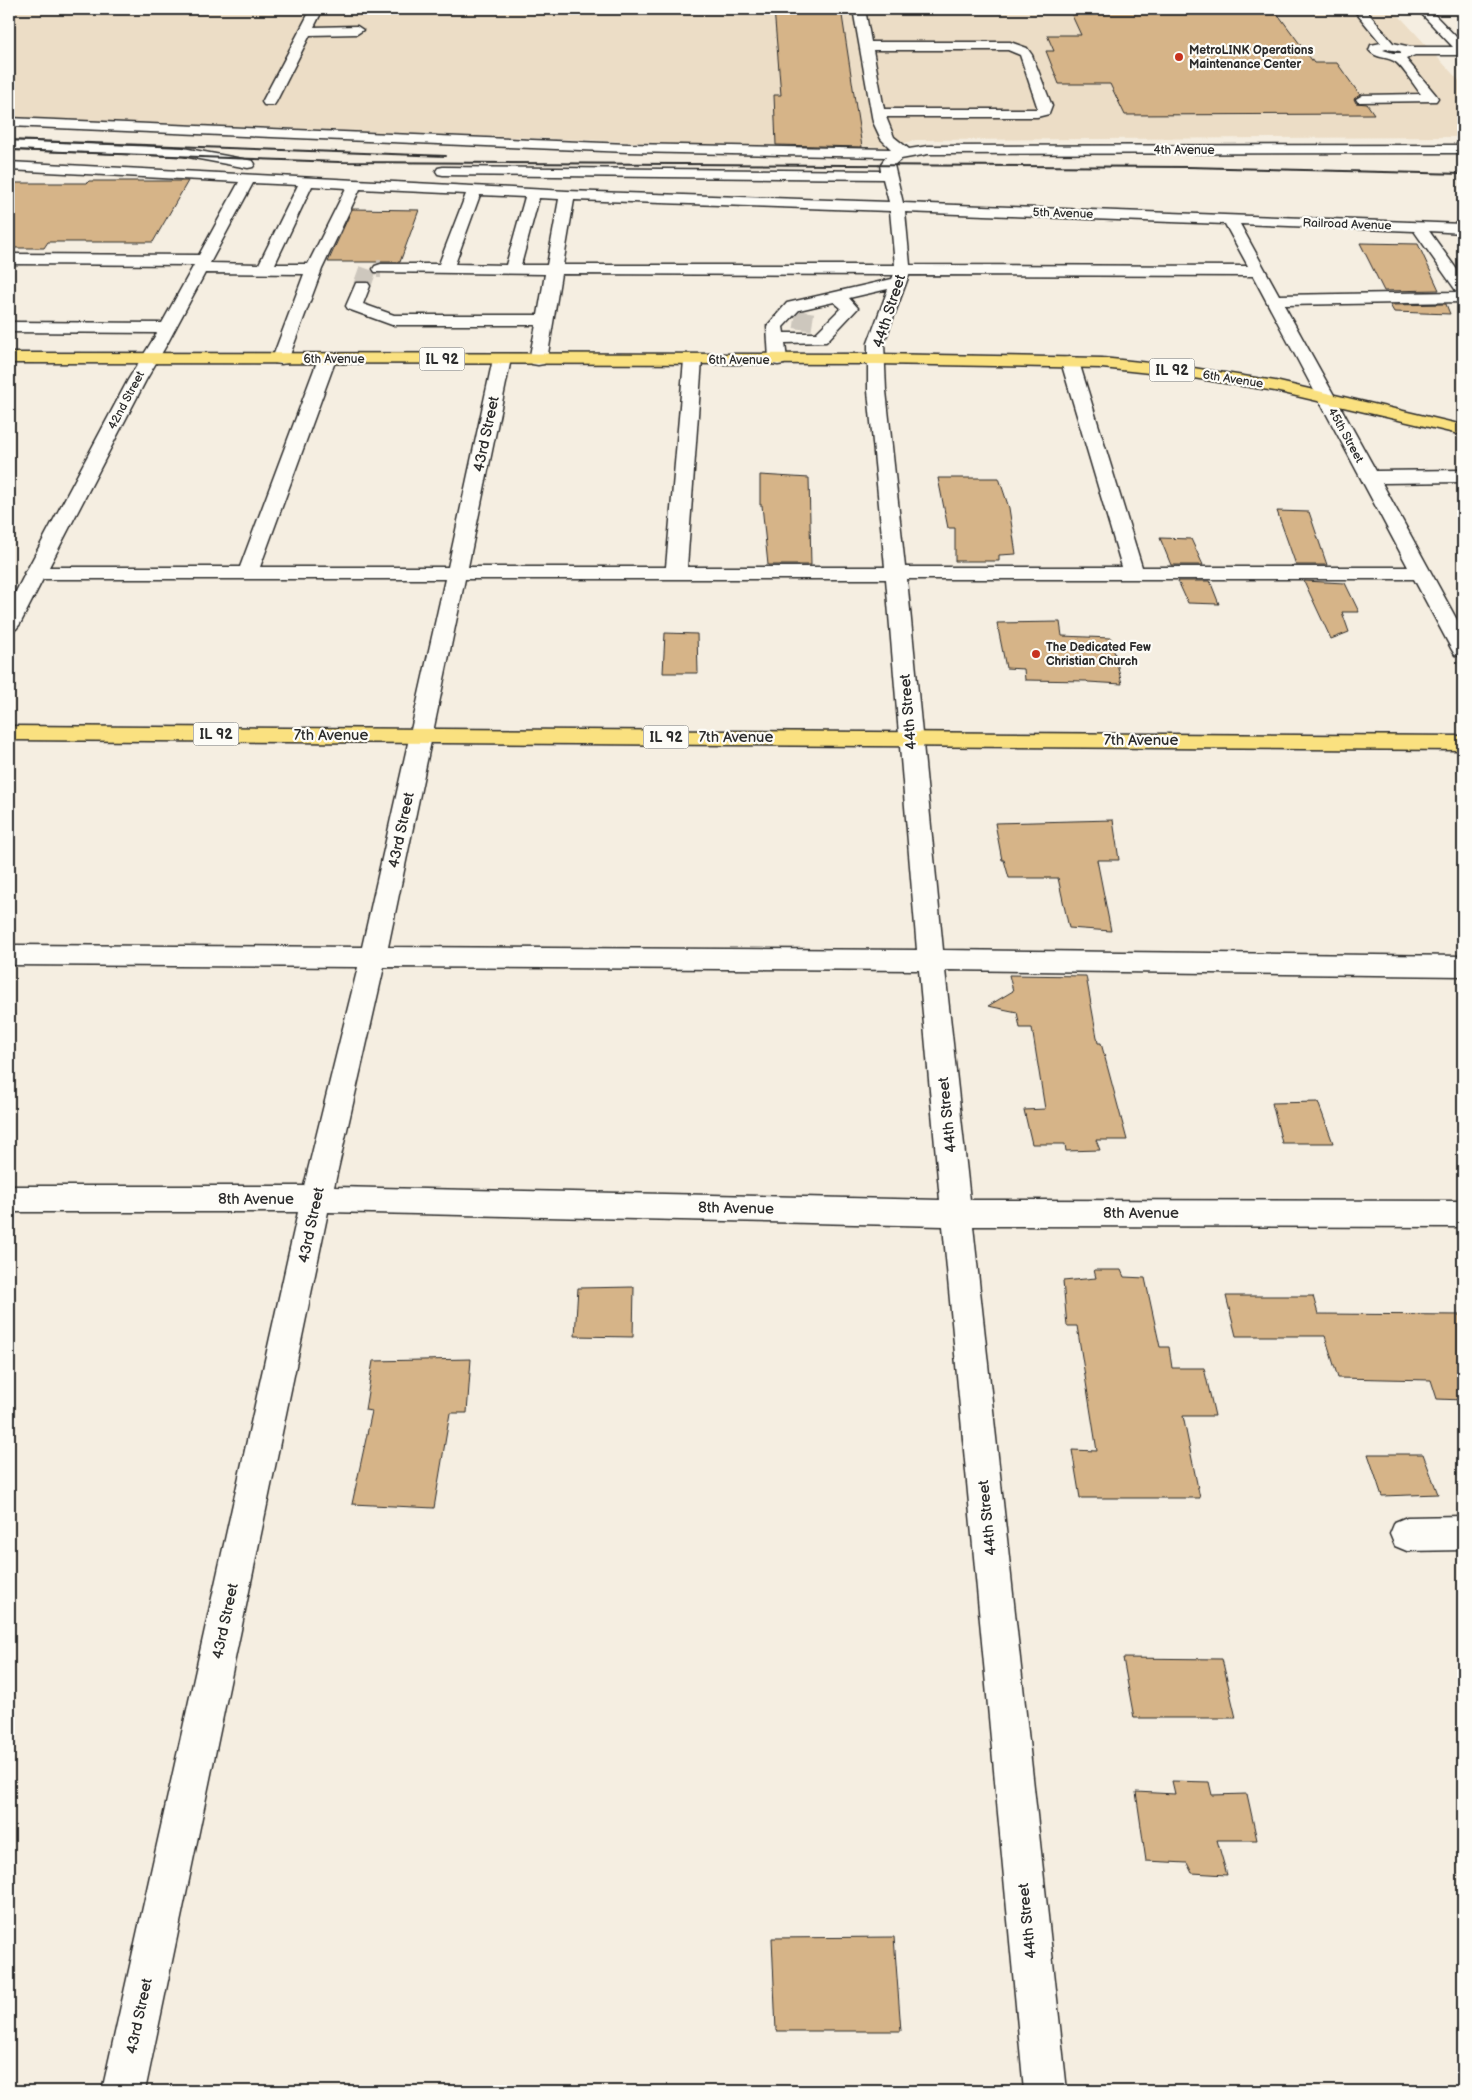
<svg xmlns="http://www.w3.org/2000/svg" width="1472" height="2100" viewBox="0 0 1472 2100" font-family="'Balsamiq Sans',sans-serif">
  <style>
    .built { fill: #ecddc6 }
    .building { fill: #d6b488; stroke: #2b2b2b }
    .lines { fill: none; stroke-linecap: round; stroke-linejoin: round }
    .minor-tunnel { stroke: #cdc7bd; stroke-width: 18; stroke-dasharray: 18 9; stroke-linecap: butt }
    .minor-casing { stroke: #2b2b2b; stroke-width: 3 }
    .major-casing { stroke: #2b2b2b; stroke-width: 3 }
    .minor { fill: #fdfcf7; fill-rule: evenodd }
    .major { fill: #fae180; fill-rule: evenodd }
    .rail { stroke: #2b2b2b; stroke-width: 2 }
    .poi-dot { fill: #c8321e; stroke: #fdfcf7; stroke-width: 2 }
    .labels { text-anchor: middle; stroke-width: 4.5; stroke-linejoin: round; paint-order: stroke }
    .far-poi-label { font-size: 12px; font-weight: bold; fill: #2b2b2b; stroke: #fdfcf7; text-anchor: start }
    .far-street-label { font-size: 12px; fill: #2b2b2b; stroke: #fdfcf7 }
    .shield { fill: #fdfcf7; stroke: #6a6a68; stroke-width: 1 }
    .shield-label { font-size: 14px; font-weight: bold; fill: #2b2b2b }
    .street-label { font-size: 15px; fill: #2b2b2b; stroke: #fdfcf7 }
  </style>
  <rect width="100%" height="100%" fill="#f5eee1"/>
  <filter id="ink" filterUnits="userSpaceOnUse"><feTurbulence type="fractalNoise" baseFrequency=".02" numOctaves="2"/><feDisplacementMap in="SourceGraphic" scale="10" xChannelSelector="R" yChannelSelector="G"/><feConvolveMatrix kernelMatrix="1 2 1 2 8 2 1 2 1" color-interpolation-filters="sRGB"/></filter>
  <g filter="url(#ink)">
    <polygon class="built" points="9,9 1393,9 1463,85 1463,137 916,140 888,147 680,144 9,117"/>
    <g class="building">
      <polygon points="774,9 841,9 862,147 776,145 774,95 781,95"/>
      <polygon points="1069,9 1274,9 1314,63 1337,63 1360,95 1354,99 1356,103 1367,104 1374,114 1125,115 1110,84 1059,84 1046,51 1054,51 1047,35 1081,35"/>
      <polygon points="89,181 188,181 153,242 48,242 44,248 9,248 9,183 87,183"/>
      <polygon points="352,209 419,210 400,262 328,262"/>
      <polygon points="1360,243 1418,244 1439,290 1384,291"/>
      <polygon points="1446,304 1450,314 1394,312 1390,305"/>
      <polygon points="760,475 809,478 811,565 768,565 762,505 760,505"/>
      <polygon points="938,478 999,478 1009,508 1016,554 999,555 999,561 955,561 955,528 948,528"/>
      <polygon points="1277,511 1309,512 1327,565 1296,565"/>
      <polygon points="1160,538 1191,539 1203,565 1171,565"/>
      <polygon points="1178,581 1210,581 1219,604 1188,603"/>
      <polygon points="1304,581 1345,583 1359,612 1342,612 1349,632 1331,639"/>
      <polygon points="1060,622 1062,636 1111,638 1122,684 1088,682 1087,681 1025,680 1024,669 1006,668 997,623"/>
      <polygon points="665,633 697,634 698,673 663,673"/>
      <polygon points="1113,820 1119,860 1097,860 1111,931 1069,928 1058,878 1009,878 1004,860 1002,860 995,823"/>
      <polygon points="1009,975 1086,976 1098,1043 1101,1043 1127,1140 1096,1140 1100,1150 1066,1151 1065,1144 1032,1144 1024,1110 1045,1109 1032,1028 1020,1028 1017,1012 988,1006 1013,991"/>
      <polygon points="1318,1102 1333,1143 1282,1143 1272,1103"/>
      <polygon points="1094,1270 1121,1270 1124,1277 1145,1278 1160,1347 1169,1347 1172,1368 1204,1368 1215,1416 1183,1416 1200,1498 1080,1498 1072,1450 1097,1451 1077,1326 1067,1326 1063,1281 1096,1278"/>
      <polygon points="634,1287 633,1337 575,1336 578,1288"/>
      <polygon points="1226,1296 1313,1296 1318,1314 1463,1315 1463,1400 1437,1399 1431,1380 1338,1378 1325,1336 1236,1336"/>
      <polygon points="471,1359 467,1413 450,1413 434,1508 352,1504 372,1411 365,1410 373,1361"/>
      <polygon points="1368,1454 1423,1454 1438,1494 1382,1496"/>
      <polygon points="1123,1658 1222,1659 1236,1718 1134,1718"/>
      <polygon points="1172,1781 1209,1782 1212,1795 1247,1794 1257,1840 1217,1840 1227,1875 1192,1873 1187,1863 1146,1861 1136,1792 1175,1794"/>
      <polygon points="894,1937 901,2031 776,2031 772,1938"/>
    </g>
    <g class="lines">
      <g class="minor-tunnel">
        <polyline points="362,286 368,269 381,269"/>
        <polyline points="795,319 821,323"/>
      </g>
      <defs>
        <g id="minor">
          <polygon points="311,9 323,9 314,27 357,26 363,30 357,34 310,35 276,102 274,105 264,105 262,102"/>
          <path d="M853,9H865L871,42H1010L1027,48L1032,55L1052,106L1049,114L1037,117H886L894,137L909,149L928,146L1463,145V153L928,154L901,159L894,165L903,203L1463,224V233L1429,231L1463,278V302L1284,305L1376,471L1463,470V482L1382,483L1463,631V657L1455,655L1452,650L1414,579H907L943,950L1463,956V976L945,970L970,1200L1463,1201V1227L973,1226L1067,2091H1024L943,1226L328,1212L145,2091H102L298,1212H9V1186H304L358,967L9,965V945L362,947L445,579H43L20,624L16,629L9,630V605L25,574L24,573L28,568L128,380L157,333L9,332V322L162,323L194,265L9,264V254L199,255L239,182L9,170V162L567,191L889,202L883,179L443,175L438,174L436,171L438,168L443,167L881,171L880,165L886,157L628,152L9,126V118L628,144L891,149L881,139L873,122ZM873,50H1008L1020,55L1038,109H884ZM253,183L298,185L259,264L210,263ZM312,186L346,188L308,264H275ZM360,189L466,194L439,264H381L375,266L373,269L375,272L545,274L538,315H394L363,304L370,286L368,283H356L346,306L348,309L392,325H536L529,360L532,364L538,365L544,364L547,360L561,274L894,275L892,279L787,303L767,326L769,360L772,364L778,365L784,364L787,360L785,343L826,342L858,308L849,298L888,289L868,343V391L885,567H687L702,360L699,356L693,355L687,356L684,360L666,567H468L511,359L508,355L502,354L496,355L493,359L448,567H260L336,359L333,355L327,354L321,355L318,359L240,567H49L146,380L167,344L205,273L304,274L272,359L275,363L281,364L287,363L322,269ZM480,195L525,197L506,265L455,264ZM539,198L559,199L547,265H521ZM574,200L890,211L895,265H563ZM905,212L1225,224L1248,266L910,265ZM1240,224L1414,231L1457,292L1279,295ZM909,275L1253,276L1408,567H1142L1079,362L1076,358L1070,357L1064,358L1061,362L1122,567H905L886,391L884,343ZM834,302L841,308L816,333H784L783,327L799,310ZM465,579H886L917,950L388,947ZM384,967L919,970L940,1200L334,1187Z"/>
          <path d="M1353,9H1365L1393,43L1411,47H1453L1417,9H1429L1463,44V55H1415L1406,59L1436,95L1438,98L1436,101L1358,102L1356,99L1363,95L1421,94C1415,87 1401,64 1394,61C1385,56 1376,59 1369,50L1371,45L1381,43ZM1386,49L1400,51L1402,53H1393L1383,50Z"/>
          <polygon points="9,141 183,148 248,160 253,161 255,164 253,167 248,168 183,156 9,149"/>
          <polygon points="1463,1516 1463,1550 1407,1551 1395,1546 1390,1534 1395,1522 1407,1517"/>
        </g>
        <g id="major">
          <polygon points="9,353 876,354 1102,358 1187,367 1275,381 1463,425 1463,435 1275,391 1187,377 1102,368 876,364 9,363"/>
          <polygon points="9,726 1463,736 1463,750 9,740"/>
        </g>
      </defs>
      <use href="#minor" class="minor-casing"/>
      <use href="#major" class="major-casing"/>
      <use href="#minor" class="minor"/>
      <use href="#major" class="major"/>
      <g class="rail">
        <polyline points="9,140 446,156"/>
        <polyline points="9,150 339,162 1188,167 1463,174"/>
      </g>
    </g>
  </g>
  <g class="poi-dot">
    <circle cx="1179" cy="57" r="5"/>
    <circle cx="1036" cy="654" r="5"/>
  </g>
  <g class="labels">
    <g class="far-poi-label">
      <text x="1189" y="54">MetroLINK Operations<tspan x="1189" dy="14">Maintenance Center</tspan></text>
      <text x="1046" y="651">The Dedicated Few<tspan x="1046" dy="14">Christian Church</tspan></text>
    </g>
    <g class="far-street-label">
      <text x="1184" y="154">4th Avenue</text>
      <text transform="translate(1063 213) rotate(2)" y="4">5th Avenue</text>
      <text transform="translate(1347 224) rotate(2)" y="4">Railroad Avenue</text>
      <text x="334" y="363">6th Avenue</text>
      <text x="739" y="364">6th Avenue</text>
      <text transform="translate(1233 379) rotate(9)" y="4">6th Avenue</text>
      <text transform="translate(126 400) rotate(-62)" y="4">42nd Street</text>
      <text transform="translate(1346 435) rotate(61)" y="4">45th Street</text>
    </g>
    <g class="shield">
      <rect x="419.5" y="347.5" width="45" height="23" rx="4"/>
      <rect x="1149.5" y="358.5" width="45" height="23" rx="4"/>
      <rect x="193.5" y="722.5" width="45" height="23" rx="4"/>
      <rect x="643.5" y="725.5" width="45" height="23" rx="4"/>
    </g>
    <g class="shield-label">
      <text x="442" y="364">IL 92</text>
      <text x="1172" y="375">IL 92</text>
      <text x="216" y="739">IL 92</text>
      <text x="666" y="742">IL 92</text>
    </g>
    <g class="street-label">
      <text transform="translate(889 311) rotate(-72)" y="5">44th Street</text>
      <text transform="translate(486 434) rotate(-78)" y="5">43rd Street</text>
      <text transform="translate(908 712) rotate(-95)" y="5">44th Street</text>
      <text x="331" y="740">7th Avenue</text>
      <text x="736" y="742">7th Avenue</text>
      <text x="1141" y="745">7th Avenue</text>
      <text transform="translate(401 830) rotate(-78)" y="5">43rd Street</text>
      <text transform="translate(947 1115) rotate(-96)" y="5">44th Street</text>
      <text x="256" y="1204">8th Avenue</text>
      <text transform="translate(736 1208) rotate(1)" y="5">8th Avenue</text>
      <text x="1141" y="1218">8th Avenue</text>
      <text transform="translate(311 1225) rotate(-78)" y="5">43rd Street</text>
      <text transform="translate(987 1518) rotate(-96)" y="5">44th Street</text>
      <text transform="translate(225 1621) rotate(-78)" y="5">43rd Street</text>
      <text transform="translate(1027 1921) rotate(-96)" y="5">44th Street</text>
      <text transform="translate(139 2016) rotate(-78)" y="5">43rd Street</text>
    </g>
  </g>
  <rect width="1472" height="2100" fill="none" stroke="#fdfcf7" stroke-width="30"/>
  <rect x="15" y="15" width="1442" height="2070" fill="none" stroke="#2b2b2b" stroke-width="2" filter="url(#ink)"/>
</svg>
